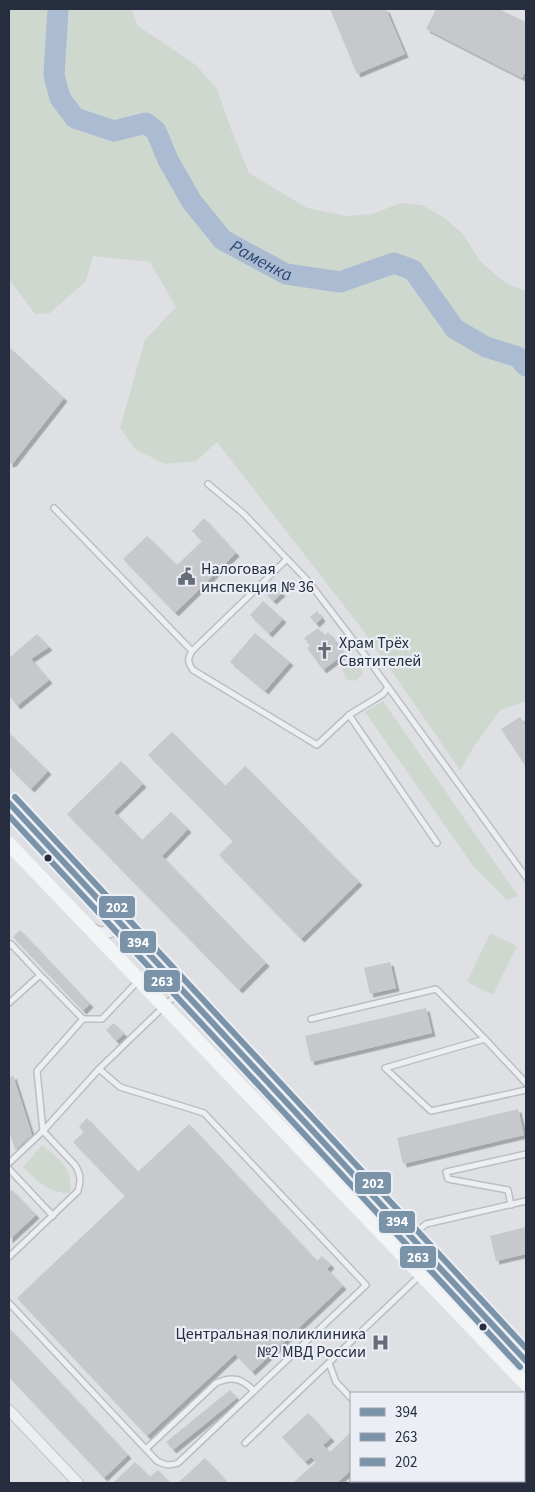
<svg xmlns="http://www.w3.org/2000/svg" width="535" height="1492" viewBox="0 0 535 1492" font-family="'Source Sans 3',sans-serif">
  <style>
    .green { fill: #ced8ce }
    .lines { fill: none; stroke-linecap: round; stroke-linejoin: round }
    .river { stroke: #aabbd2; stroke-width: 21 }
    .building { fill: #c6c8cc; filter: url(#shadow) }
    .service-casing { stroke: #bcbec2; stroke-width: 8 }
    .minor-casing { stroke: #bcbec2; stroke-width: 12 }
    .tertiary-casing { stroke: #bcbec2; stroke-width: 15 }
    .service { stroke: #edeef1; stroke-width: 5 }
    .minor { stroke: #edeef1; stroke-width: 10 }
    .tertiary { stroke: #edeef1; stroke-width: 12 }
    .secondary { stroke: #f2f4f5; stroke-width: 14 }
    .bus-1-casing { stroke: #ebeef5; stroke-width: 10 }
    .bus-2-casing { stroke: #ebeef5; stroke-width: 10 }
    .bus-3-casing { stroke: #ebeef5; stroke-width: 10 }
    .bus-1 { stroke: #7b93a8; stroke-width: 6 }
    .bus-2 { stroke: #7b93a8; stroke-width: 6 }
    .bus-3 { stroke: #7b93a8; stroke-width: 6 }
    .bus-dot { fill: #252d3e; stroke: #ebeef5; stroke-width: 2 }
    .labels { text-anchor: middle; stroke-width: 4.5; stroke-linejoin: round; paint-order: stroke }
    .poi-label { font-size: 16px; fill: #252d3e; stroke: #ebeef5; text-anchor: start }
    .water-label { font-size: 18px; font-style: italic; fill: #2d4974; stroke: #ebeef5 }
    .line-badge { stroke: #ebeef5; stroke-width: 2 }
    .badge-label { font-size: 14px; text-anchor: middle; font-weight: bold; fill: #fff }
  </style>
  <defs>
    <filter id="shadow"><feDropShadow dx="3.5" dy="3.5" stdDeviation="0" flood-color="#0004"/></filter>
  </defs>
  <rect width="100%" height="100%" fill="#dee0e4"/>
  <g class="green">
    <polygon points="9,9 131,9 138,26 196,65 217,89 231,129 249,173 307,208 347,216 372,214 401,203 422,205 443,217 463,234 480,261 498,277 510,285 526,291 526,701 500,710 475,745 460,770 366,634 217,442 196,461 165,464 135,449 120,428 145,340 176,307 150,262 93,256 86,281 50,313 35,314 9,279"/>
    <polygon points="351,661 361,666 363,675 355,681 346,679 342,669"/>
    <polygon points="383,701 518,896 507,900 474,867 365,712"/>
    <polygon points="490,933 517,946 493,995 467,982"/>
    <path d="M42,1145C60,1160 73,1168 70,1193C46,1192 39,1182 23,1167Z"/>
  </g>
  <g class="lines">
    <path class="river" id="s1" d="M58,9L54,75L60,98L75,118L114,131L146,123L156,131L168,160L192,202L223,240L286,274L340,282L394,263L413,270L455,329L486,347L518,357L526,366"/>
  </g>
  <g class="building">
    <polygon points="330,9 386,9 405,54 357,74"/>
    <polygon points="436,9 499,9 526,22 526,70 522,78 426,29"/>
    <polygon points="9,347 64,398 13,463 9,464"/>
    <polygon points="204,518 236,553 175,613 123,559 147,536 177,565 202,541 192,531"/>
    <polygon points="276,587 282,593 273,601 267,595"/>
    <polygon points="263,601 283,619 269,634 250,615"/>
    <polygon points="317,611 322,618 316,624 310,617"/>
    <polygon points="318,628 324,636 328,632 344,654 323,670 307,648 310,646 304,638"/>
    <polygon points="255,633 290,662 265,691 230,662"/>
    <polygon points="37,634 49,647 31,659 49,680 17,706 9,695 9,658"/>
    <polygon points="520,717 526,726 526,767 501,729"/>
    <polygon points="172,732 225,786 245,766 359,882 301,939 219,855 233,841 148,755"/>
    <polygon points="9,733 48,771 31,789 9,767"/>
    <polygon points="121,761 143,784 114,812 142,840 171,812 188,829 162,856 266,963 239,990 67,814"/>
    <polygon points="20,930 90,1004 83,1011 13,937"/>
    <polygon points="390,962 396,988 370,994 364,968"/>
    <polygon points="426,1008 432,1033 311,1062 305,1036"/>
    <polygon points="114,1023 124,1034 116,1041 106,1030"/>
    <polygon points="13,1075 32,1135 15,1150 9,1130 9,1079"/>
    <polygon points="518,1109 524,1135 403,1164 397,1138"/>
    <polygon points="87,1118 138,1172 189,1124 317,1261 322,1256 331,1265 327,1269 343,1286 252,1372 235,1354 147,1436 17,1298 125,1196 73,1142 84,1132 79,1127"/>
    <polygon points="12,1190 36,1215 9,1240 9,1193"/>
    <polygon points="526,1227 526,1254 496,1261 490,1236"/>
    <polygon points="9,1328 128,1455 104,1478 9,1377"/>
    <polygon points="230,1390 237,1398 173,1450 166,1442"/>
    <polygon points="308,1413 331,1438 323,1445 330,1452 351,1432 351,1470 337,1483 293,1483 316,1462 311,1457 305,1462 282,1437"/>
    <polygon points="205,1458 228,1483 178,1483"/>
    <polygon points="135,1462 150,1477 158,1470 170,1483 113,1483"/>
  </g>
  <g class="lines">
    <defs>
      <g id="service">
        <polyline points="208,484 244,514 308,581 367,658 526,877"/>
        <polyline points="54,508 192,651 287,559"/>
        <path d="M192,651C187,659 188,663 193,670L317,745L349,715"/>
        <polyline points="388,687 383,694 349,715 437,843"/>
        <polyline points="9,946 11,944 40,975 9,1003"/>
        <polyline points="83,1019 102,1019 139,980"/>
        <polyline points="311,1019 436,989 485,1039"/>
        <polyline points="526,1083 485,1039 385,1068 431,1111 526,1090"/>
        <polyline points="9,1163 43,1131 99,1069 181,990"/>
        <polyline points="9,1169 53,1216"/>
        <polyline points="511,1205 508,1190 448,1179 446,1172 526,1154"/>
        <polyline points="411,1236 426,1224 526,1201"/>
        <path d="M9,1257L78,1191C81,1181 81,1174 75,1165L43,1131L37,1071L83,1019L40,975"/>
        <path d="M9,1303L157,1461C165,1465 169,1466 178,1463L366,1285L204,1113L120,1087L99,1069"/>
        <polyline points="329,1363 336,1382 351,1398"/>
        <polyline points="245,1443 434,1262"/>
        <path d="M146,1449L216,1383C233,1375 242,1379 254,1391"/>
      </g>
      <polyline id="minor" points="9,1410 78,1483"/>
      <polyline id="tertiary" points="92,930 101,934 110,931 114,922 111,913"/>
    </defs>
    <use href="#service" class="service-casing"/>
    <use href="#minor" class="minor-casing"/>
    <use href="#tertiary" class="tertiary-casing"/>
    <use href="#service" class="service"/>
    <use href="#minor" class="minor"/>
    <use href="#tertiary" class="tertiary"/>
    <g class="secondary">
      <polyline points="9,803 526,1361"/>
      <polyline points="9,844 526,1384"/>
    </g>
    <defs>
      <polyline id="bus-1" points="9,803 526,1361"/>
      <polyline id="bus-2" points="9,816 520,1367"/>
      <polyline id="bus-3" points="15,797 526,1348"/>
    </defs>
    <use href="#bus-1" class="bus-1-casing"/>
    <use href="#bus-2" class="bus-2-casing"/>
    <use href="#bus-3" class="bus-3-casing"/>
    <use href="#bus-1" class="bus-1"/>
    <use href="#bus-2" class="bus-2"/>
    <use href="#bus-3" class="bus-3"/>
  </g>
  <defs>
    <symbol id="civic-bare" viewBox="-9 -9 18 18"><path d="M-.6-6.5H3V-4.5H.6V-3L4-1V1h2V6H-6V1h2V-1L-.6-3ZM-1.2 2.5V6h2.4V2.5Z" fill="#666c78" stroke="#ebeef5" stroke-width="2.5" paint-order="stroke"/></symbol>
    <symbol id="church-bare" viewBox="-9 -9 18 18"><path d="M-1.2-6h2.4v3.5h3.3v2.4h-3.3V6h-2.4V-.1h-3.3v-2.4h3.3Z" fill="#666c78" stroke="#ebeef5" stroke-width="2.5" paint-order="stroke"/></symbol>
    <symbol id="hospital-bare" viewBox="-9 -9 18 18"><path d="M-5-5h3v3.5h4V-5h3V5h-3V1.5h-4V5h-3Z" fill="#666c78" stroke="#ebeef5" stroke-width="2.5" paint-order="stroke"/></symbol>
  </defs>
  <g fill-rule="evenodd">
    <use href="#civic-bare" x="174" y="564" width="25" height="25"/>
    <use href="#church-bare" x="312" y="638" width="25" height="25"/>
    <use href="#hospital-bare" x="368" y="1330" width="25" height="25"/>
  </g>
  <g class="bus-dot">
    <circle cx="48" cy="858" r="4.5"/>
    <circle cx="483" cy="1327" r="4.5"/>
  </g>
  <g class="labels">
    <g class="poi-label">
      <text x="201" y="574">Налоговая<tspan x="201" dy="18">инспекция № 36</tspan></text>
      <text x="339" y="648">Храм Трёх<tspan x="339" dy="18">Святителей</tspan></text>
      <text x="366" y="1339" text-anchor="end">Центральная поликлиника<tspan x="366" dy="18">№2 МВД России</tspan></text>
    </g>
    <g class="water-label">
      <text dy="6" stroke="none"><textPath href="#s1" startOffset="374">Раменка</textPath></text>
    </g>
  </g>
  <g class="line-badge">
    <rect x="98" y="895" width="38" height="24" rx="5" fill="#7b93a8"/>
    <rect x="119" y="930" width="38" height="24" rx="5" fill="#7b93a8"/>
    <rect x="143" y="969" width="38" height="24" rx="5" fill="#7b93a8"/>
    <rect x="354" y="1171" width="38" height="24" rx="5" fill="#7b93a8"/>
    <rect x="378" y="1210" width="38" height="24" rx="5" fill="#7b93a8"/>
    <rect x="399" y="1245" width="38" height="24" rx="5" fill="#7b93a8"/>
  </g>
  <g class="badge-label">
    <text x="117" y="912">202</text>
    <text x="138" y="947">394</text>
    <text x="162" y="986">263</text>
    <text x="373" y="1188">202</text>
    <text x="397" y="1226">394</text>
    <text x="418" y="1262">263</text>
  </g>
  <rect width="535" height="1492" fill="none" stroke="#252d3e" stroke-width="20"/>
  <rect x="350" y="1392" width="175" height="90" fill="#ebeef5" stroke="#9ca1ac"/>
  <rect x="360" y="1408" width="25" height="8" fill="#7b93a8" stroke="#9ca1ac"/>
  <text x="395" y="1417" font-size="15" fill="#252d3e">394</text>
  <rect x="360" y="1433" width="25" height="8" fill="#7b93a8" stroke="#9ca1ac"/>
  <text x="395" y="1442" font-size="15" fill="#252d3e">263</text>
  <rect x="360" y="1458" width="25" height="8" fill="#7b93a8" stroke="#9ca1ac"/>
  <text x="395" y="1467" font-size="15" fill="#252d3e">202</text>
</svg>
